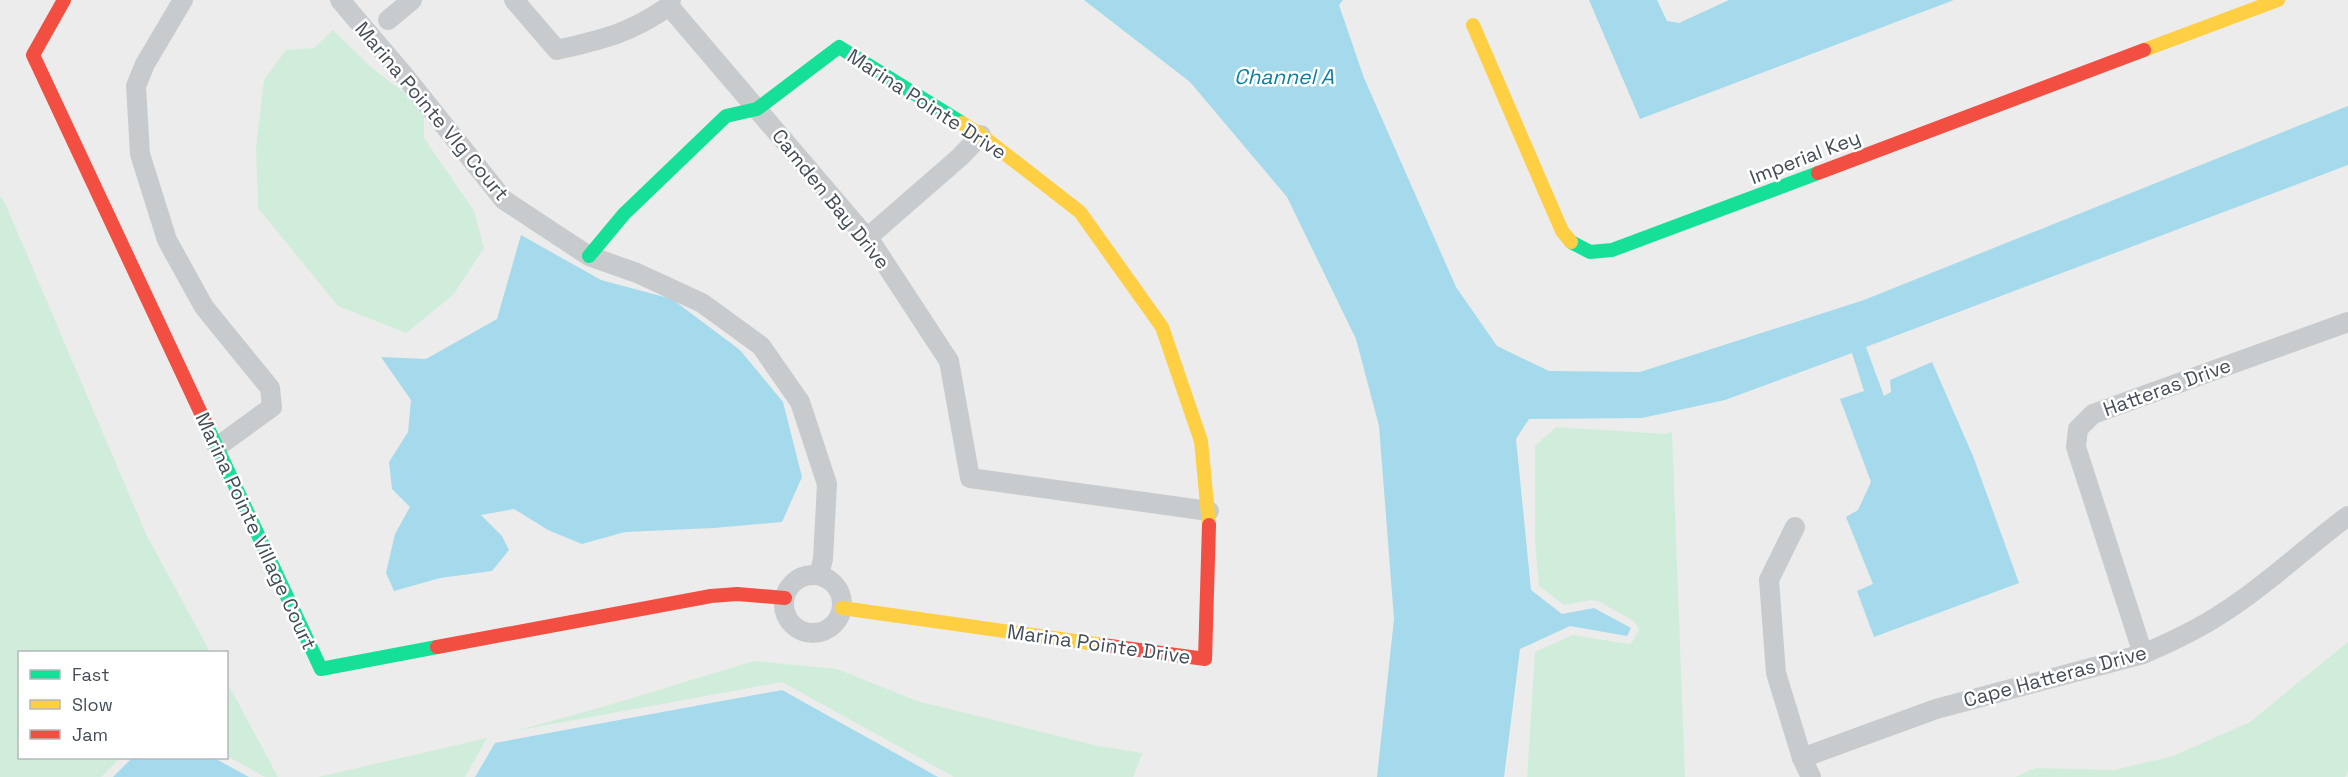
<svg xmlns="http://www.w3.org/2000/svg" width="2348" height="777" viewBox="0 0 2348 777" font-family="'Space Grotesk',sans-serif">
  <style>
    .green { fill: #d0eddc }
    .water { fill: #a4daeb }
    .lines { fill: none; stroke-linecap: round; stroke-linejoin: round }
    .street { stroke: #c8cbcd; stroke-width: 20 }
    .fast { stroke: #16e098; stroke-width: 14 }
    .slow { stroke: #ffcf43; stroke-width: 14 }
    .jam { stroke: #f24e42; stroke-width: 14 }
    .labels { text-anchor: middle; stroke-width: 5; stroke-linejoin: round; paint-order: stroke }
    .street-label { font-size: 20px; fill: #444e58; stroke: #fff }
    .water-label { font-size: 21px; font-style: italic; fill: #0c7fa3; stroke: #fff }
  </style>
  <rect width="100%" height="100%" fill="#edecec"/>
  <g class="green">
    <polygon points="333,30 373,69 410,97 424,115 424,138 474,211 484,248 453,295 406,333 338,306 258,208 256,148 264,80 286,50 314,48"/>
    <polygon points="0,196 5,203 146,534 210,652 20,652 20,758 120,758 101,777 0,777"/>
    <polygon points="1556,427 1666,434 1672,432 1685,777 1527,777 1535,652 1572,635 1629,644 1633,641 1639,629 1634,621 1598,601 1591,600 1564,605 1539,586 1535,543 1535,446"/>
    <polygon points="2348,642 2348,771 2345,777 2015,777 2035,768 2114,770 2173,756 2250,722"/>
    <polygon points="754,661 837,669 917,701 1098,746 1142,753 1133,777 954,777 782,682 515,731 602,707"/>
    <polygon points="227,682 278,777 265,777 227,756"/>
    <polygon points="487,738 465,777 318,777"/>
  </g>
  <g class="water">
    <polygon points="1084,0 1343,0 1339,5 1364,78 1456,287 1497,346 1549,371 1640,372 1864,300 2348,106 2348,165 1866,347 1884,396 1891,392 1890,380 1932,362 1973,456 2019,583 1874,637 1857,591 1873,584 1846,517 1858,510 1871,482 1840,399 1864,391 1852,353 1725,400 1642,418 1529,419 1516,439 1531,590 1562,614 1594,608 1631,628 1627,636 1570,626 1520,649 1504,777 1377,777 1394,619 1379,426 1356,339 1287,197 1190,82"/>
    <polygon points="1589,0 1657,0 1667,21 1679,23 1729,0 1954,0 1640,119"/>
    <polygon points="521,235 601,280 672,299 740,350 783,402 802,477 782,522 714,528 625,532 582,544 548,530 514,509 481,515 502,536 509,550 492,571 440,578 394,591 386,573 395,534 410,507 392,489 389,462 408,432 411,400 381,357 426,359 497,319"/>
    <polygon points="782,690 938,777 475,777 495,743"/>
    <polygon points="132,758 214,758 249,777 113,777"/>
  </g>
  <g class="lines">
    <g class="street">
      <polyline points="183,0 145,64 136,86 140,154 167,240 204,307 270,388 272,407 217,447"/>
      <polyline points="340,0 403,74 504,200 589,256 637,273 702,303 761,346 800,402 827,484 823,559 819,575"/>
      <path d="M514,0L557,50C603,39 629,34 669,6"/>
      <polyline points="671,0 669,6 873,245 949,361 970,478 1209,511"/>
      <polyline points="388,20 412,0"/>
      <polyline points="867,238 960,157 981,135"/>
      <polyline points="1795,527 1769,580 1776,673 1802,758 1811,777"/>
      <circle cx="813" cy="604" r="29"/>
      <polyline points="2143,654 2076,447 2078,429 2093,414 2348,322"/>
      <path d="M1802,758L1936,709L2143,654C2171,642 2199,629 2224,612C2268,584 2306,547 2348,516"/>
    </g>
    <g class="fast">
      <polyline points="1571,242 1590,252 1612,250 1818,173"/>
      <polyline points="589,256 624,214 726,116 757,109 839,47 962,123"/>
      <polyline points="206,424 321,669 437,647"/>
    </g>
    <g class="slow">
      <polyline points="1473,25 1562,231 1571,242"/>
      <polyline points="2144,50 2278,0"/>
      <polyline points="962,123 981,135 1080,212 1162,327 1201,441 1209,525"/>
      <polyline points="842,608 1103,645"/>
    </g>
    <g class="jam">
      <polyline points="64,0 33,55 206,424"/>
      <polyline points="1818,173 2144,50"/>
      <polyline points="1103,645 1205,659 1209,525"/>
      <polyline points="437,647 711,596 737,594 785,598"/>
    </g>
  </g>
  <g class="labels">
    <g class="street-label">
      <text transform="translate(927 104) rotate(33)" y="7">Marina Pointe Drive</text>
      <text transform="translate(432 111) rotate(50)" y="7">Marina Pointe Vlg Court</text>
      <text transform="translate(1805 157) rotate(-21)" y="7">Imperial Key</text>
      <text transform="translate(831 199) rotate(51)" y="7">Camden Bay Drive</text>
      <text transform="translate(2167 387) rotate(-20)" y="7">Hatteras Drive</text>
      <text transform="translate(256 531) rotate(65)" y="7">Marina Pointe Village Court</text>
      <text transform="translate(1099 644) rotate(8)" y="7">Marina Pointe Drive</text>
      <text transform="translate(2055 676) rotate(-15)" y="7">Cape Hatteras Drive</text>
    </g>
    <g class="water-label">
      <text x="1284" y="84">Channel A</text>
    </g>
  </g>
  <rect x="18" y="651" width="210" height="108" fill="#ffffff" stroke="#b4b8bc" stroke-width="1.5"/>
  <rect x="30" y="670" width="30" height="9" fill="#16e098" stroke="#b4b8bc" stroke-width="1.5"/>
  <text x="72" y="681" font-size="18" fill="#444e58">Fast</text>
  <rect x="30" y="700" width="30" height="9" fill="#ffcf43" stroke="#b4b8bc" stroke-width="1.5"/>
  <text x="72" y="711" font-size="18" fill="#444e58">Slow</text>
  <rect x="30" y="730" width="30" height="9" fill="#f24e42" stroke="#b4b8bc" stroke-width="1.5"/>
  <text x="72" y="741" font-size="18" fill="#444e58">Jam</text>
</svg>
